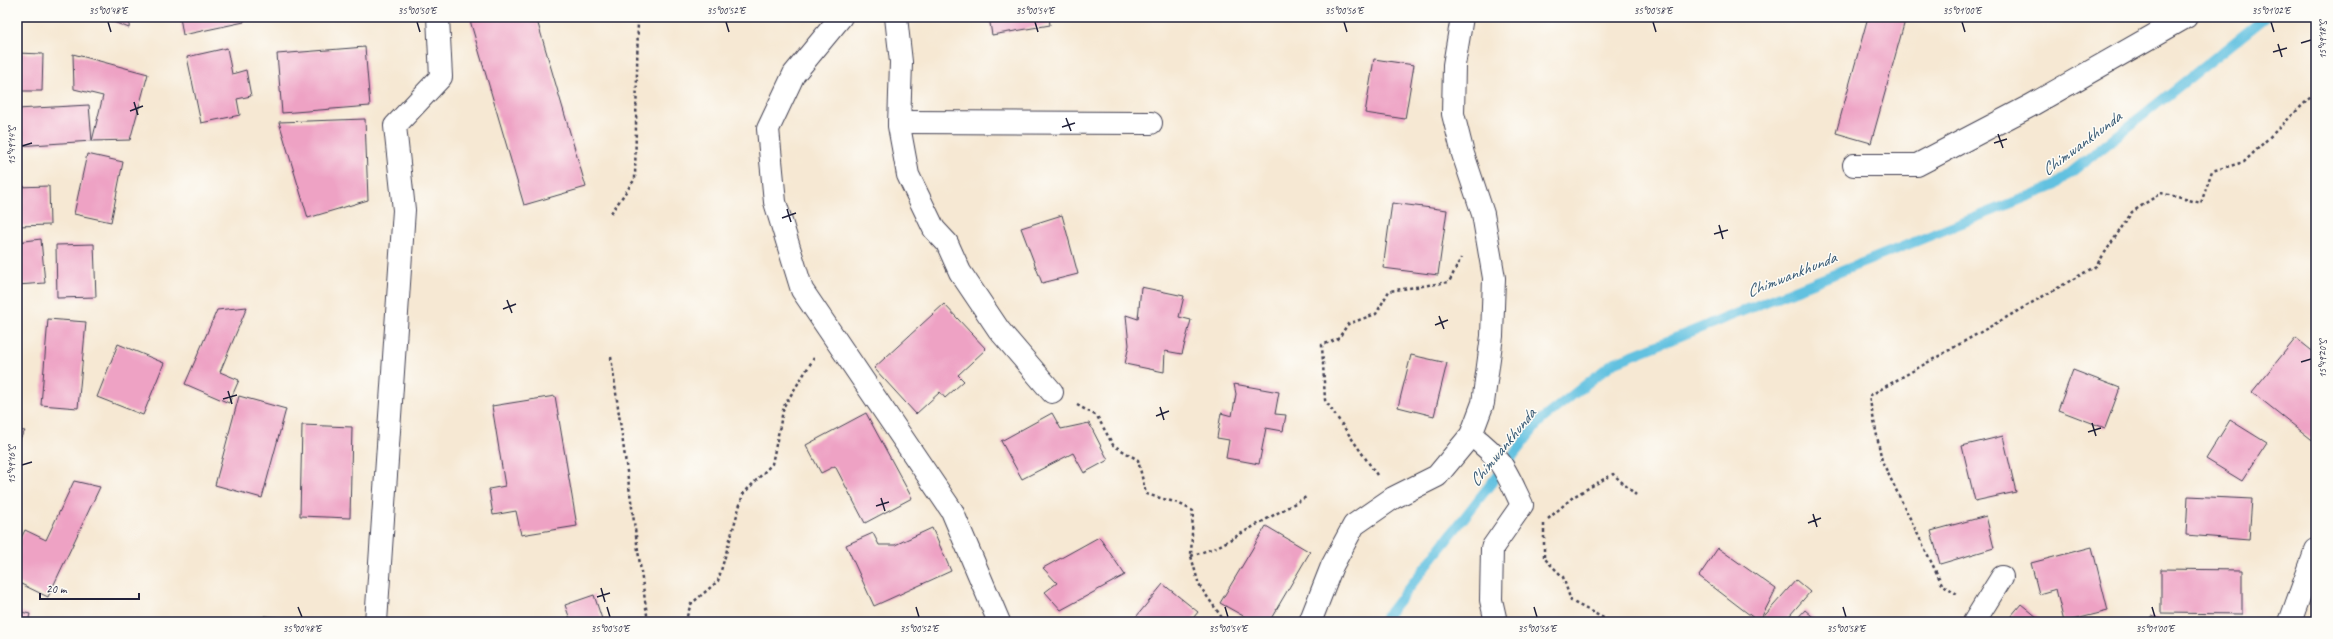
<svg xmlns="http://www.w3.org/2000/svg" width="2333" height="639" viewBox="0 0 2333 639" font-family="Caveat,sans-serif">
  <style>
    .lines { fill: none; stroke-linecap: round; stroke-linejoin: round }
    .stream { stroke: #62c1e0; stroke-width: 10 }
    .building { fill: #eea2c4 }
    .minor-casing { stroke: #424052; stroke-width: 24 }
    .path { stroke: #424052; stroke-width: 2.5; stroke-dasharray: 3 3; stroke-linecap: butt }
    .minor { stroke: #fff; stroke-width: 22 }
    .ticks { fill: none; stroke: #22223b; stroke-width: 1.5 }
    .labels { text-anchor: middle; stroke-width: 3; stroke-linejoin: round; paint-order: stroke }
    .water-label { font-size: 17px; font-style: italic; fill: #385a75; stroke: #fdfcf7 }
    .neatline { fill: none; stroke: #22223b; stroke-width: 1.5 }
    .ticks-label { font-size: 10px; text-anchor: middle; fill: #22223b }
  </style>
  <rect width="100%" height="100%" fill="#fdfcf7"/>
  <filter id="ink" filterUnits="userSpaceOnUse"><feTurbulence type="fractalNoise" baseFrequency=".025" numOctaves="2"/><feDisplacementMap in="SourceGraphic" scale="8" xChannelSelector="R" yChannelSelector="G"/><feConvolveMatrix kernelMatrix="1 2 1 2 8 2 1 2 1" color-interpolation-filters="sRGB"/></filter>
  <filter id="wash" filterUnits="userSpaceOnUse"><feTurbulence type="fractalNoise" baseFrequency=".012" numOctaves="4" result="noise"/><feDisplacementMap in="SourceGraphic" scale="16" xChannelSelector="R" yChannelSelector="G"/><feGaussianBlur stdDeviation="0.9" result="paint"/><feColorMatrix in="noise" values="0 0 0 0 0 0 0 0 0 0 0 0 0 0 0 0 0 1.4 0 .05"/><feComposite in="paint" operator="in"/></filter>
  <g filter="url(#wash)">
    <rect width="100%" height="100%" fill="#f6e8d3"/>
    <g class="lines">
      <polyline class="stream" points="1382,622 1541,420 1613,363 2054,186 2266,17"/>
    </g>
    <g id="blocks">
      <g class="building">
        <polygon points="101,17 130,17 129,28"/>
        <polygon points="180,17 243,17 244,22 183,35"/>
        <polygon points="469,17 536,17 586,187 524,205"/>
        <polygon points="989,17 1049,17 1050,25 992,35"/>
        <polygon points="1868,17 1906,17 1871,143 1836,133"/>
        <polygon points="365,47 370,106 282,113 277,54"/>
        <polygon points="227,48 232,74 246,70 251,96 237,99 240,115 201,123 187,57"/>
        <polygon points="17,53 43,54 42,91 17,91"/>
        <polygon points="73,54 148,74 130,140 92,141 103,96 74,89"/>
        <polygon points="1374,59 1414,65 1405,119 1365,113"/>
        <polygon points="89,105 92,141 17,146 17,109"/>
        <polygon points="365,119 368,200 308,218 279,122"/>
        <polygon points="87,154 123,162 111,222 74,214"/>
        <polygon points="49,186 50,225 17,226 17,187"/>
        <polygon points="1392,203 1447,210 1438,275 1383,268"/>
        <polygon points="1062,215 1078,274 1042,283 1021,228"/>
        <polygon points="41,239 45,283 17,285 17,242"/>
        <polygon points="94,244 96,297 57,298 56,245"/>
        <polygon points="1141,287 1184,296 1179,317 1191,320 1182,354 1165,351 1164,372 1125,364 1129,345 1126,315 1138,319"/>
        <polygon points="944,304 986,349 958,375 964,381 945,398 940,392 916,414 874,368"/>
        <polygon points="247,307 220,372 239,380 229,403 185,384 217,310"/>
        <polygon points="48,319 86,322 78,408 41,405"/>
        <polygon points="2296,338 2316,354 2316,443 2252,392"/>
        <polygon points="118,344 164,363 143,415 97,397"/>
        <polygon points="1411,355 1447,363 1434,416 1398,407"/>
        <polygon points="2073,370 2120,388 2105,428 2058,410"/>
        <polygon points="1234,384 1279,392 1275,414 1286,415 1283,431 1266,428 1259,464 1226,458 1229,440 1217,438 1221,413 1232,416 1236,394"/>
        <polygon points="239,396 286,409 262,498 215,485"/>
        <polygon points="555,396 577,526 521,535 516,511 493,515 489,489 505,486 492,406"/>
        <polygon points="866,413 912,498 865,523 835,466 821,473 806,445"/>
        <polygon points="1052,413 1061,429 1089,423 1108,460 1084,473 1073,453 1022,479 1001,441"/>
        <polygon points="2230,420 2267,443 2242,481 2206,459"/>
        <polygon points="302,425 352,427 350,518 300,516"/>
        <polygon points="17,430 25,431 17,443"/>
        <polygon points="2003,436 2016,492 1975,501 1962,446"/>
        <polygon points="74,481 100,487 48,597 17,582 17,546 25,530 46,540"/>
        <polygon points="2188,496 2252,499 2249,540 2186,535"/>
        <polygon points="1986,516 1994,548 1940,564 1931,531"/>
        <polygon points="1266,526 1310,552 1269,622 1254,622 1220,603"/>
        <polygon points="932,528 951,571 874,606 846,545 873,533 879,545 895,545"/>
        <polygon points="1099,537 1125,575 1061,610 1045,592 1057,583 1043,568"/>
        <polygon points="2092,547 2108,611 2064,622 2056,589 2039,594 2031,563"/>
        <polygon points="1718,548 1776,589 1759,622 1699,576"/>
        <polygon points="2161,569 2242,570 2242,614 2161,613"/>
        <polygon points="1796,580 1810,592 1784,622 1759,622"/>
        <polygon points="1163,584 1198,612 1190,622 1132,622"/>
        <polygon points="594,595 603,622 571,622 565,605"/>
        <polygon points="2021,604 2043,622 2006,622"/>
        <polygon points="1805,610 1819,622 1794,622"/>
        <polygon points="17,611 30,614 28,622 17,622"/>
        <polygon points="264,616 326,621 326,622 264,622"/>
        <polygon points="2151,616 2170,622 2149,622"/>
      </g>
    </g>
  </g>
  <g filter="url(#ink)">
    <use href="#blocks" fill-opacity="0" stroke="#424052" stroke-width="1"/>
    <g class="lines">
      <defs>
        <g id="minor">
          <polyline points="841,17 794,74 768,129 775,202 802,290 952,511 999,622"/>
          <polyline points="896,17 901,62 899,126 908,175 934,229 947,243 960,272 999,330 1052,392"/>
          <polyline points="899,122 1151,123"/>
          <polyline points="1854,165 1917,165 2030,106 2186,17"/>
          <path d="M1471,435C1502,458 1506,471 1522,505L1492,548L1491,600L1496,622"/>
          <polyline points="376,622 404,210 395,126 441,77 438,17"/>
          <polyline points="1310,622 1332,566 1354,525 1393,498 1437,476 1471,435 1483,403 1492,336 1494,278 1483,214 1463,154 1453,114 1454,65 1462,17"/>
          <polyline points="1974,622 2002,577"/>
          <polyline points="2290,622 2316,550"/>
        </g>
      </defs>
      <use href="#minor" class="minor-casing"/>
      <g class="path">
        <polyline points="611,213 635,179 638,17"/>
        <polyline points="611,357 648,622"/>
        <polyline points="1077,405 1097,416 1113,445 1138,460 1146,494 1178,503 1193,511 1191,556 1199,585 1225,622"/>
        <polyline points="1377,475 1325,400 1322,345 1338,339 1348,324 1376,314 1389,291 1449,282 1461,258"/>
        <polyline points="1548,519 1573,497 1613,474 1636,495"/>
        <polyline points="1544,524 1544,558 1563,577 1571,601 1611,622"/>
        <polyline points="1191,556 1217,547 1306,497"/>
        <polyline points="1957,594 1942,584 1882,461 1869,396 2096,266 2132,212 2161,193 2201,203 2212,171 2244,162 2316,92"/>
        <polyline points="685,622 691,604 718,581 743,494 772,464 784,406 814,358"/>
      </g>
      <use href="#minor" class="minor"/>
    </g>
  </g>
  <path class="ticks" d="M108,22L111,32M417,22L420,32M726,22L729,32M1035,22L1038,32M1344,22L1347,32M1653,22L1656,32M1962,22L1965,32M2271,22L2274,32M2301,43L2311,40M2278,44L2282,57M2273,52L2287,48M134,102L138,115M130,111L143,106M1066,118L1071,131M1062,127L1075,123M1998,134L2003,148M1994,143L2007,139M22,146L32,143M787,209L791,222M782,218L796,213M1719,225L1723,239M1714,234L1728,230M507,300L512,313M503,309L516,304M1439,316L1444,329M1435,325L1448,320M2301,362L2311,359M228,391L232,404M223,399L237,395M1160,407L1164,420M1156,416L1169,411M2092,423L2096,436M2088,432L2101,428M22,465L32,462M881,498L885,511M876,506L889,502M1813,514L1817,527M1808,523L1821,518M601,588L605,602M597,597L610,593M298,607L302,617M607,607L610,617M916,607L919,617M1225,607L1228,617M1534,607L1537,617M1843,607L1846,617M2152,607L2155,617"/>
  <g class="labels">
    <g class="water-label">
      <text transform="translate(2081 143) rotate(-37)" y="6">Chimwankhunda</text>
      <text transform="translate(1791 274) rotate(-22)" y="6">Chimwankhunda</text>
      <text transform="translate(1502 447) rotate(-51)" y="6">Chimwankhunda</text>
    </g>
  </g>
  <rect width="2333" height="639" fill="none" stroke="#fdfcf7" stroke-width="44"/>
  <path d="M40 593v6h99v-6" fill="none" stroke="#22223b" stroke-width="2"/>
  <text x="46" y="593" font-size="12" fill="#22223b" stroke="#fdfcf7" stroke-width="3" paint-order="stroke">20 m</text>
  <rect x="22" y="22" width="2289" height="595" class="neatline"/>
  <g class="ticks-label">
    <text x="108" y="14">35°00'48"E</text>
    <text x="417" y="14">35°00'50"E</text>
    <text x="726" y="14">35°00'52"E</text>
    <text x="1035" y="14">35°00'54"E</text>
    <text x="1344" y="14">35°00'56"E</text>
    <text x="1653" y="14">35°00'58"E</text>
    <text x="1962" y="14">35°01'00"E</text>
    <text x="2271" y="14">35°01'02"E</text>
    <text transform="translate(2322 40) rotate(-90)" y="4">15°49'18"S</text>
    <text transform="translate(11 146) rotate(-90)" y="4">15°49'14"S</text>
    <text transform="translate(2322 359) rotate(-90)" y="4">15°49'20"S</text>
    <text transform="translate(11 465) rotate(-90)" y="4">15°49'16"S</text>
    <text x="302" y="632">35°00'48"E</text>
    <text x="610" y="632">35°00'50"E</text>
    <text x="919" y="632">35°00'52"E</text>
    <text x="1228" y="632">35°00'54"E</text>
    <text x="1537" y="632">35°00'56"E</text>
    <text x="1846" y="632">35°00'58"E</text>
    <text x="2155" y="632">35°01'00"E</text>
  </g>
</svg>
